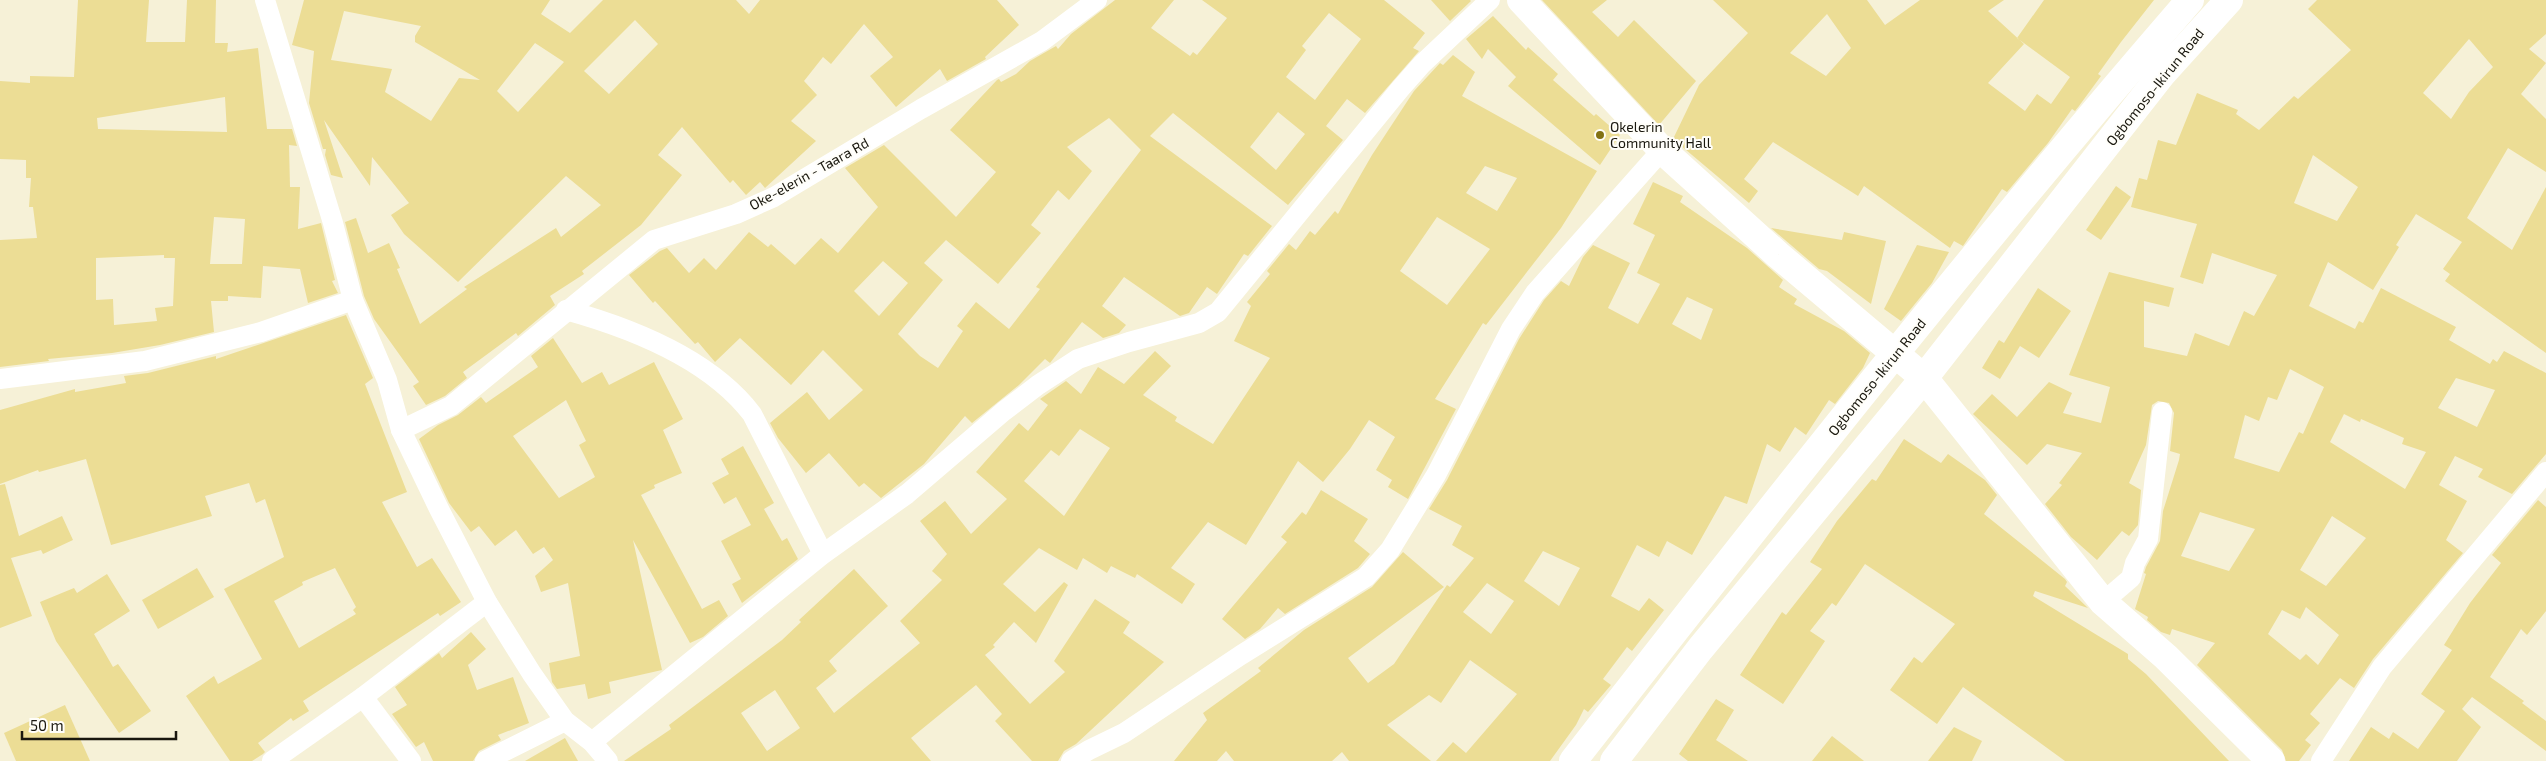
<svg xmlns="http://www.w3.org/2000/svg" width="2546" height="761" viewBox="0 0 2546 761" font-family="'Exo 2',sans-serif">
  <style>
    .building { fill: #ecdd95; fill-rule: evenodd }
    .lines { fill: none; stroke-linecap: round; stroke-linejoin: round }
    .street { stroke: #fff; stroke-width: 20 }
    .secondary { stroke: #fff; stroke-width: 28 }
    .poi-dot { fill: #837213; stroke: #fffef9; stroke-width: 2 }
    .labels { text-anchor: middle; stroke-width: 4; stroke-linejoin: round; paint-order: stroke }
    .street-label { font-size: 14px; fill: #19170e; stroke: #fffef9 }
    .poi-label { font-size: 14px; fill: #19170e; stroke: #fffef9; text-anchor: start }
  </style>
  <rect width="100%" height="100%" fill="#f6f1d7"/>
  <g class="building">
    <path d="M78,0H149L146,42H185L187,0H216L215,43H228L227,52L258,48L267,129H292L297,146L289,145L290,187H300L298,229L321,223L335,280L332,281L338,293L308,303L300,269L263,266L261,298L228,296V301H211L214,332L160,345L112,353L48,359L49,361L0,367V240L37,238L33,207H29L31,178H26V160L0,159V81L30,83V76L74,77ZM225,97L227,132L98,129L97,118ZM214,217L245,219L242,264H210ZM164,255V258H175L173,306L155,308L157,321L114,325L113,299L96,300V258Z"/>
    <path d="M304,0H550L541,14L570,33L603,0H736L749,14L760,0H997L1019,25L985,57L986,59L947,81L940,69L896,107L870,76L893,57L864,24L831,64L823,57L804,81L817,95L791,121L816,141L765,188L760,182L746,195L733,180L730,183L682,127L658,155L682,175L641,225L582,271L584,274L550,296L555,305L518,336L516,333L463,372L467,378L445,396L426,405L413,386L419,382L374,319L364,296L345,222L356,218L368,253L389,243L400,268L397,269L420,324L467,289L464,287L556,228L561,237L601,205L566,176L458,282L404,234L391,215L409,203L372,157L370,186L324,120L343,178L331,175L325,155L326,149H323L309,103L314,51L292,45ZM344,11L421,26L415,36V42L480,80L459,78L431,121L385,92L392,69L331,60ZM635,20L658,44L609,94L584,71ZM535,43L564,62L518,112L497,91Z"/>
    <path d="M1115,0H1174L1151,28L1190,56L1193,52L1197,55L1227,18L1202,0H1384L1425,33L1413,48L1419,51L1365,113L1347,99L1326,126L1343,140L1288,205L1173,113L1150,136L1272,226L1248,256L1244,254L1217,294L1207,287L1189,313L1180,316L1124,277L1102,306L1126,325L1119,333L1103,338L1082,322L1050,363L1045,359L1019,385L972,423L965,416L924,464L881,498L864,483L859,487L829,453L806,473L778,438L770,423L807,392L829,420L863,390L823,350L791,385L740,338L715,362L698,342L695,344L655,301L653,303L629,275L660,251L667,248L689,273L704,258L716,270L749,232L768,247L771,244L795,265L821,238L838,253L878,207L845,168L884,145L956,217L996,172L950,130L997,80L999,79L1001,82L1016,74L1030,61L1056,46L1058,49L1071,34ZM1329,13L1361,39L1315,100L1286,77L1306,50L1302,46ZM1278,112L1305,134L1276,170L1250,147ZM1109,118L1141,150L1036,287L1040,289L1009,329L976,302L957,326L963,331L938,368L920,356L898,334L943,280L924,263L946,240L998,284L1041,233L1031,225L1058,190L1069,200L1092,171L1067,147ZM883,261L908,283L879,316L854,291Z"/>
    <polygon points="1431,0 1470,0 1471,1 1450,21"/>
    <polygon points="1542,0 1607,0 1592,12 1618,37 1634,20 1696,81 1659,125"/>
    <path d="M1713,0H1867L1885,25L1920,0H2004L1988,11L2024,44L1988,83L2025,111L2037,94L2051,104L2070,77L2017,38L2044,0H2154L2121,42L2098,74L2101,76L2079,106L2075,111L2072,109L2048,143L2007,192L2002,189L1963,246L1954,241L1950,248L1864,186L1858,196L1773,142L1744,179L1758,191L1749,203L1673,139L1699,85L1748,33ZM1827,14L1851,48L1826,76L1790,53Z"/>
    <path d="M2317,0H2546V34L2529,49L2546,63L2521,94L2546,119V172L2508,148L2467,218L2512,250L2546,187V353L2445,281L2450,274L2443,269L2462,242L2416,214L2396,245L2399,247L2373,290L2328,262L2309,306L2355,329L2359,321L2363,323L2381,288L2456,327L2449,340L2490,364L2493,359L2497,362L2504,351L2546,373V454L2512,494L2478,477L2483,469L2455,456L2439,485L2467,501L2446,540L2463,553L2373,659L2354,688L2340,678L2310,714L2320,723L2305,740L2311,745L2299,761H2286L2282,750L2197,665L2215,643L2172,629L2170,635L2161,632L2147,620L2148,617L2135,609L2146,574L2144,573L2146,567L2160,541L2163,511L2179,460L2180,454L2170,451L2174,413L2169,403L2158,401L2152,405L2146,445L2129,483L2141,490L2138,525L2129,536L2122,531L2097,560L2071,537L2045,504L2062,485L2059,483L2082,453L2047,444L2027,465L1973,414L1992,394L2017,417L2049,382L2072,393L2063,413L2101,423L2110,387L2069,375L2109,272L2174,288L2169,307L2144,301V347L2187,356L2195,333L2229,346L2244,311L2254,316L2277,275L2212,253L2203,284L2180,277L2197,224L2131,207L2139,178L2147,180L2158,140L2176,145L2197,93L2238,110L2236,114L2259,130L2294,96L2298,99L2351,50L2308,9ZM2469,39L2493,67L2469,92L2451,119L2423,93ZM2313,155L2358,187L2337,221L2294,203ZM2290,369L2324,387L2303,434L2299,432L2279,472L2234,458L2245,415L2259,421L2268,397L2277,400ZM2456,378L2495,390L2477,427L2438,408ZM2344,414L2360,422L2361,419L2404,438L2402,444L2426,452L2405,489L2330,442ZM2200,512L2255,529L2229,571L2181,556ZM2332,516L2366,538L2326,586L2300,570ZM2306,607L2339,635L2318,665L2306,654L2300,660L2268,634L2282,610L2300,619Z"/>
    <polygon points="1493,16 1526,50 1528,47 1558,74 1553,80 1594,116 1596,114 1620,135 1600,165 1508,86 1516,77 1488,49 1482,59 1466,39"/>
    <path d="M1453,55L1475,72L1462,96L1597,171L1561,228L1486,325L1483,323L1435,399L1456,409L1408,499L1388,487L1392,480L1376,470L1395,437L1369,420L1350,449L1323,482L1298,461L1246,545L1208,522L1171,568L1195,584L1182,604L1137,574L1135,578L1111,566L1107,573L1083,558L1077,570L1039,548L1003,584L1035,612L1064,582L1068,585L1036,643L1014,622L993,645L995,647L985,655L1030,704L1065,672L1054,661L1095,599L1130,622L1123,633L1164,662L1076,744L1064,751L1058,761H1032L995,721L1002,714L976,685L911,738L931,761H624L671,729L669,725L782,640L801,622L799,620L854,569L888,606L829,661L837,671L816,688L834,713L920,643L900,621L942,580L932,571L947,554L920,521L945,501L971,534L1007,499L976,472L1019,423L1028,431L1048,405L1040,399L1066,381L1081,394L1098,367L1124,384L1155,351L1171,366L1143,395L1177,417L1175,421L1213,444L1270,358L1234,341L1251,306L1247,302L1270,274L1267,271L1289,244L1296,250L1310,231L1315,235L1335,211L1338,214L1372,155L1414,91L1440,63L1443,65ZM1485,166L1517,178L1497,211L1466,193ZM1437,217L1490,249L1447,305L1400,271ZM1080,429L1110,448L1064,516L1024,481L1051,450L1059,456ZM775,690L800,728L767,751L741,713Z"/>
    <path d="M1653,182L1683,196L1680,202L1747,248L1783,280L1779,287L1797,299L1794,304L1844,331L1870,353L1863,368L1835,404L1829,400L1806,435L1795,427L1780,452L1767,444L1747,504L1725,496L1692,555L1667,541L1659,557L1637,545L1611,596L1639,611L1649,598L1664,610L1632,651L1627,647L1603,679L1611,685L1588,712L1584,709L1576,725L1550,761H1436L1453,742L1466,753L1517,694L1470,660L1441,703L1429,695L1387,725L1431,761H1349L1342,752L1332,761H1234L1226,751L1217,761H1174L1207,720L1203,713L1261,671L1258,668L1304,630L1372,587L1403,552L1444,587L1348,658L1368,683L1394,664L1447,585L1450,587L1474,558L1452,545L1462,526L1429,509L1447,480L1519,339L1544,300L1561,281L1569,286L1583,257L1593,245L1630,263L1608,308L1638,324L1660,284L1637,273L1655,235L1633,224ZM1687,297L1713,309L1701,340L1672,324ZM1543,551L1580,568L1559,606L1524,581ZM1487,583L1514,601L1491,634L1463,612Z"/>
    <polygon points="2116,186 2131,197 2101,240 2086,230"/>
    <polygon points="1771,228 1842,240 1844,232 1886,241 1871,304 1827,271 1819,269"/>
    <polygon points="1917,245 1949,252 1932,283 1901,321 1884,309"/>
    <polygon points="2038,288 2071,311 2039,358 2020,346 2000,379 1982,368 1999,340 2004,343"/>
    <path d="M346,315L373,378L365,384L407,492L382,502L417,567L432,558L461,602L440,616L438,613L303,701L309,711L293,721L291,718L258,743L265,752L263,754L252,761H230L186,696L214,676L218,684L262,659L224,589L284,557L265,499L256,503L249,483L205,496L212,516L111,545L86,459L39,472L38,470L0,484V410L75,389V392L126,383L124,376L148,373L216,356V359ZM335,568L356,607L353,610L356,614L299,648L274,601L303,585L302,582Z"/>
    <path d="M553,338L582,383L602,372L609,385L654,362L683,419L663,430L682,473L654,485L655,488L641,495L702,609L719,600L728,616L703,637L690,643L633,540L662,670L609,682L611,693L588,699L585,684L557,689L552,682L549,663L580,656L568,583L541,592L535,576L553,560L544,547L533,554L516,530L495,546L479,526L471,532L449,503L419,439L438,425L458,415L481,397L486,403L538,367L531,356ZM566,400L586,441L579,445L595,477L559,498L513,436Z"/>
    <polygon points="1904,439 1941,463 1948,454 1985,480 1997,495 1984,514 2065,579 2067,582 2065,586 2088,608 2035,591 2033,596 2128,654 2128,659 2146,674 2229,761 2065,761 1963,687 1937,724 1890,690 1914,657 1922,663 1955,624 1865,564 1836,606 1832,603 1810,631 1825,641 1783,704 1740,675 1782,612 1786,615 1822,569 1810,562 1837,521 1872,479 1876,481"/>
    <polygon points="743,446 774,503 764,509 782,541 787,538 798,559 742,603 732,584 741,579 721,541 751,525 736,497 724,504 712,483 729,474 721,459"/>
    <polygon points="5,484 19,536 62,516 73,540 43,554 41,550 11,558 32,616 0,628 0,485"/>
    <polygon points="1321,490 1368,519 1354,541 1370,554 1358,568 1285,614 1278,608 1260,629 1245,639 1222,619 1287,542 1281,537 1302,512 1306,515"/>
    <polygon points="2538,500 2546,507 2546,611 2527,635 2521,629 2490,677 2524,701 2522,703 2546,721 2546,751 2472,697 2462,709 2481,727 2457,761 2349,761 2371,727 2389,739 2393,732 2418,749 2445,711 2421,694 2452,650 2444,645 2470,603 2501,563 2492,555"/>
    <polygon points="197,568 214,597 158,629 142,600"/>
    <polygon points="107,574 130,611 94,634 113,667 118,664 151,711 119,733 56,641 40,602 74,588 77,593"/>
    <polygon points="471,632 486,649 468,665 477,690 513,677 529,723 498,735 501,740 479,751 473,761 433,761 424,742 416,747 392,714 407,705 395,687 439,653 442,658"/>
    <polygon points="1716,699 1734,710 1716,740 1748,761 1688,761 1679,754"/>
    <polygon points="65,705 90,761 16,761 4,733"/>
    <polygon points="1954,727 1982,741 1972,761 1928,761"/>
    <polygon points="1832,736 1864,761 1812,761"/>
    <polygon points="565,738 578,761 525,761"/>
  </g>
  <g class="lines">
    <g class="street">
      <polyline points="265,0 333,223 353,300 387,380 401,430 439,509 487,602 532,674 565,721 592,742 608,761"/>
      <path d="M566,310C631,328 710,359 752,414L823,554"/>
      <polyline points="0,379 145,361 261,332 353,300"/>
      <polyline points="401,430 451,406 654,240 736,214 774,197 921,109 1042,41 1097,0"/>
      <polyline points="2103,602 2131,578 2135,563 2148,539 2162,412"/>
      <polyline points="363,697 411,761"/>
      <polyline points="592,742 823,554 907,494 1004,411 1038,385 1078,359 1129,342 1199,323 1218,312 1400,89 1422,64 1490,0"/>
      <polyline points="272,761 363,697 487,602"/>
      <polyline points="485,761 565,721"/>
      <polyline points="1071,761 1089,750 1124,733 1241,655 1366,577 1390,550 1436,475 1511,329 1535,293 1662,150"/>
      <polyline points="2321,761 2382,667 2546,472"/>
    </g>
    <g class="secondary">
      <polyline points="1521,0 1662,150 1778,255 1924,378 2103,602 2166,657 2271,761"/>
      <path d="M1573,761C1774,503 1976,247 2190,0"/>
      <polyline points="1614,761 1700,649 1924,378 2162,74 2229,0"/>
    </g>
  </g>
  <circle class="poi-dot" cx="1600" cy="135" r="5"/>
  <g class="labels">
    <g class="street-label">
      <text transform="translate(2155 87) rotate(-51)" y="5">Ogbomoso-Ikirun Road</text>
      <text transform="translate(809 174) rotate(-29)" y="5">Oke-elerin - Taara Rd</text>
      <text transform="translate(1877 377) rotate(-51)" y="5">Ogbomoso-Ikirun Road</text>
    </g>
    <g class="poi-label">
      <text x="1610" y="132">Okelerin<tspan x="1610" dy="16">Community Hall</tspan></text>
    </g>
  </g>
  <path d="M22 731v8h154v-8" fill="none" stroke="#19170e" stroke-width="2.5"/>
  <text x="30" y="731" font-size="15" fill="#19170e" stroke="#fffef9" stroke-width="4" paint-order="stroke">50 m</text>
</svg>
